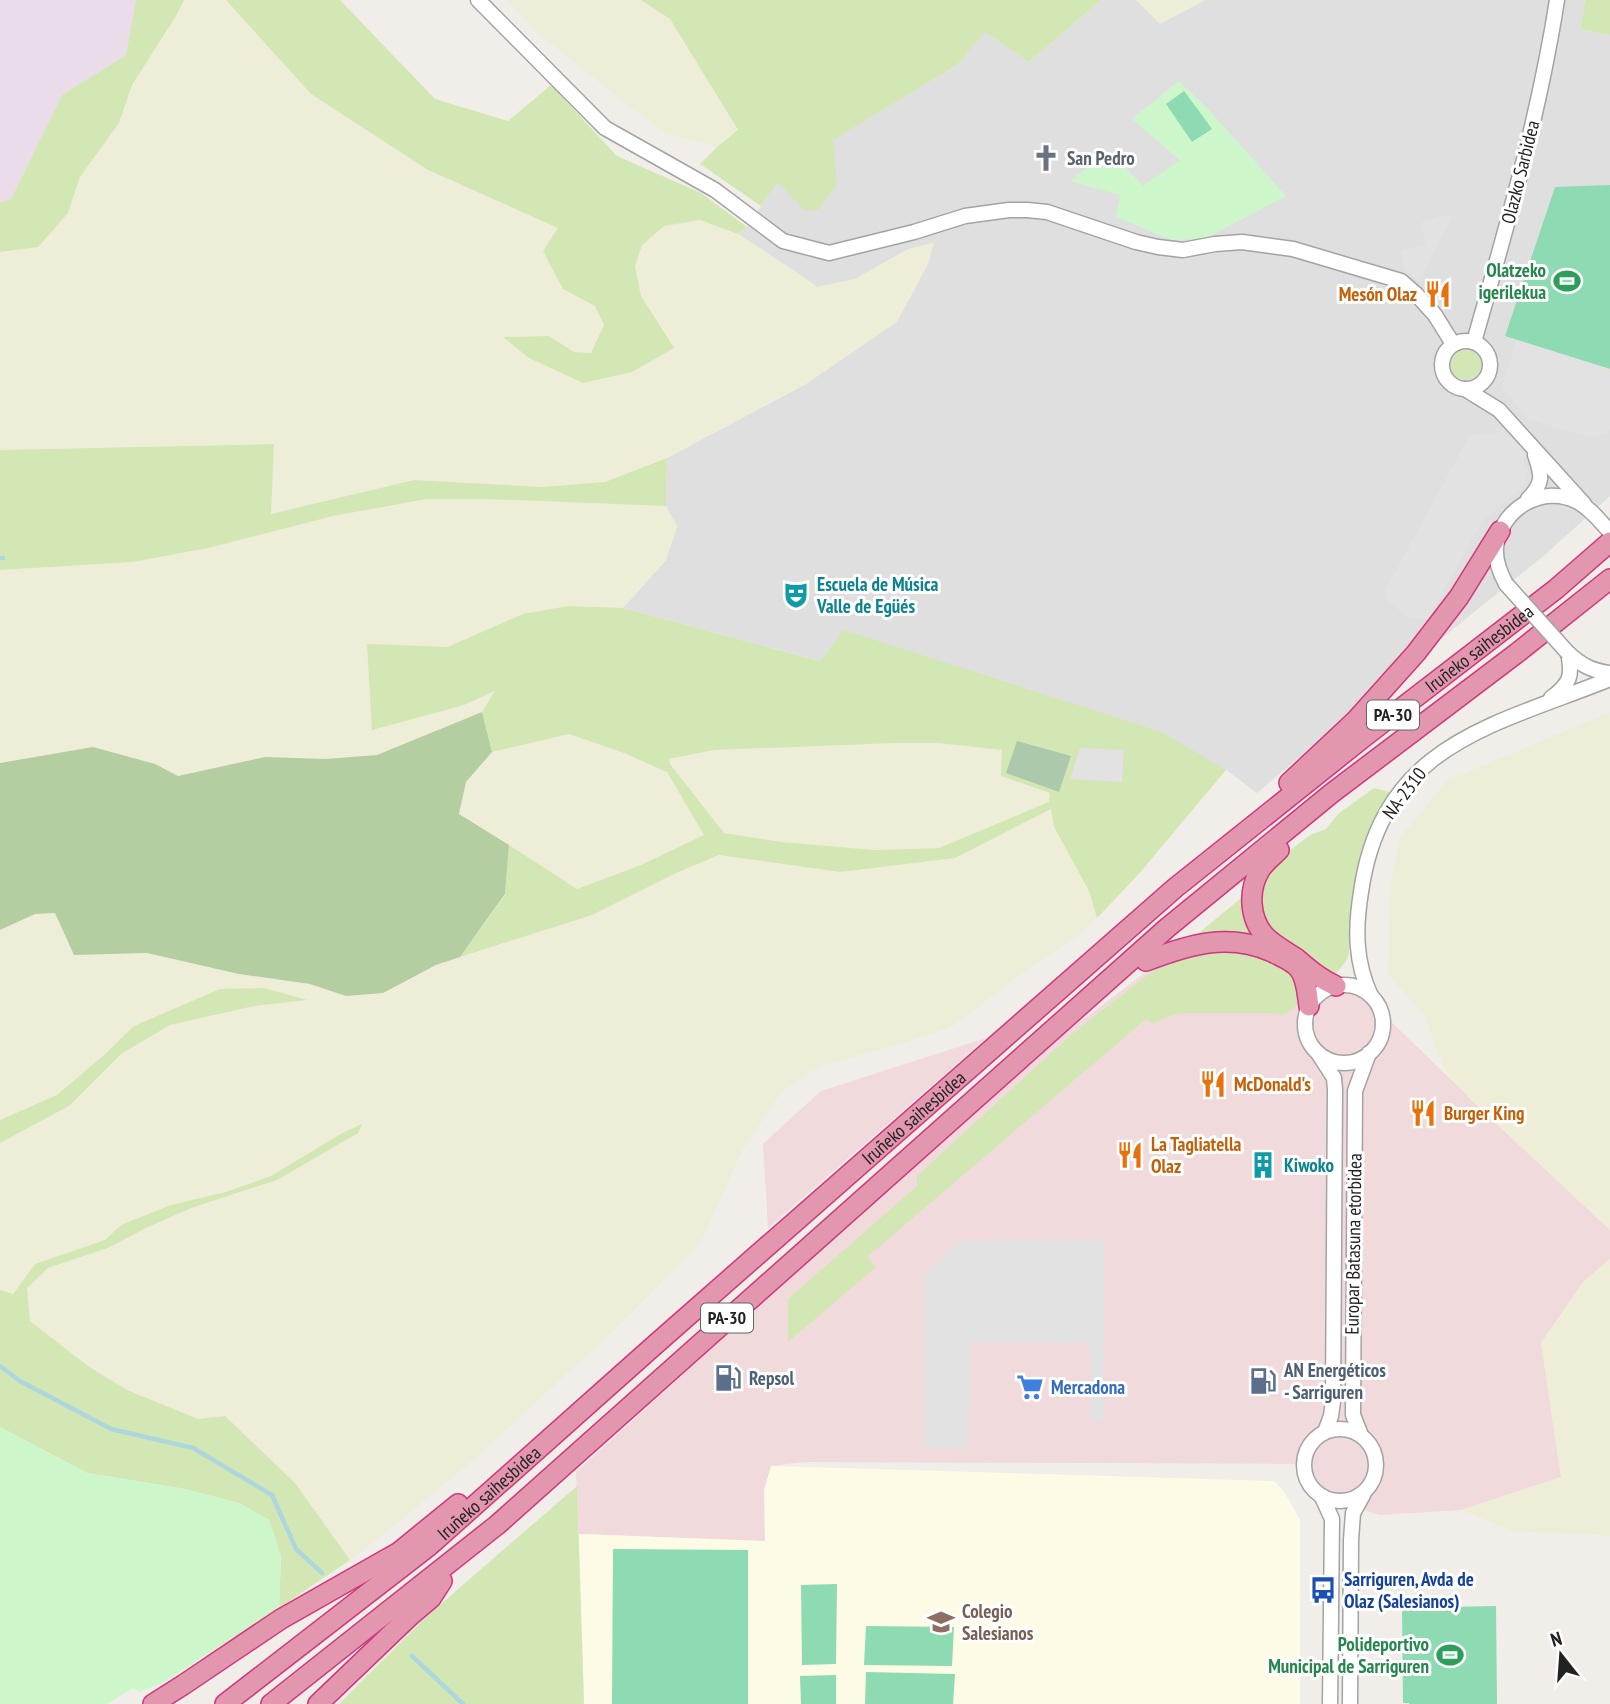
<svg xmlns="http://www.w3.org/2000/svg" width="1610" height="1704" viewBox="0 0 1610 1704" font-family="'PT Sans Narrow',sans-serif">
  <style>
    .residential { fill: #e0dfdf }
    .commercial { fill: #f0dadc }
    .industrial { fill: #eadce9 }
    .education { fill: #fdfbe6 }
    .farmland { fill: #eeedd7 }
    .grass { fill: #d3e7b4; fill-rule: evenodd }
    .forest { fill: #b4cea1 }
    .cemetery { fill: #acc9ad }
    .park { fill: #cdf7cb }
    .pitch { fill: #8ddab3 }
    .parking { fill: #e2e2e2 }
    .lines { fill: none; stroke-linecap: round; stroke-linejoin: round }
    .stream { stroke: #add7dc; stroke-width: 4.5 }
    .minor-casing { stroke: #a3a3a3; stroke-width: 17 }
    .highway-casing { stroke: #d1357d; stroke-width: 22 }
    .minor { stroke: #fff; stroke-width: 14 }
    .highway { stroke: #e297ae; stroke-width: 19 }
    .minor-bridge-casing { stroke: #a3a3a3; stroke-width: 17; stroke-linecap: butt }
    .minor-bridge { stroke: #fff; stroke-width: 14 }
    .labels { text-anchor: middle; stroke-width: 6; stroke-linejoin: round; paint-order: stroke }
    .shield { fill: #fff; stroke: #646464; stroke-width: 2 }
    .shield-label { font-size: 18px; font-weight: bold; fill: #222 }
    .worship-label { font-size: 19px; font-weight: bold; fill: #5b616d; stroke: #fff; text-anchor: start }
    .street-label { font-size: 19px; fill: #222; stroke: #fff }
    .leisure-label { font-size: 19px; font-weight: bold; fill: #27864d; stroke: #fff; text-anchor: end }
    .food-label { font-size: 19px; font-weight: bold; fill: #c56008; stroke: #fff; text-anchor: start }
    .culture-label { font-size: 19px; font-weight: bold; fill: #0d838f; stroke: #fff; text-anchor: start }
    .service-label { font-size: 19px; font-weight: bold; fill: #4e5e75; stroke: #fff; text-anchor: start }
    .shop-label { font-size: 19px; font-weight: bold; fill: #366cbe; stroke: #fff; text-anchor: start }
    .transit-label { font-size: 19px; font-weight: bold; fill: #164399; stroke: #fff; text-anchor: start }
    .education-label { font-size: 19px; font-weight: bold; fill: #785e54; stroke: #fff; text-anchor: start }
  </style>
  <rect width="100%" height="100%" fill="#f1eee9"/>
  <polygon class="residential" points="1101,0 1136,0 1160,23 1205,0 1585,0 1580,29 1610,35 1610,496 1547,553 1419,657 1257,793 1226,770 623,608 666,560 677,527 666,506 667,458 806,384 933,243 908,249 856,279 817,287 802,276 738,234 747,227 778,181 837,185 832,140 957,65 985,31 1029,62"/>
  <g class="commercial">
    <polygon points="1175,950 1277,955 1305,981 1354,986 1498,1125 1610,1230 1610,1259 1583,1282 1541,1343 1561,1477 1461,1510 1380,1515 1322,1497 1304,1464 803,1462 771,1466 765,1541 579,1534 576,1472 783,1284 959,1113"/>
    <polygon points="986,1038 768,1228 763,1144 821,1091"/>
  </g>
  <polygon class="industrial" points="0,0 136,0 126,55 62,95 11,199 0,202"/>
  <polygon class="education" points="771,1466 1274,1481 1285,1493 1300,1520 1300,1704 584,1704 579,1534 765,1541 764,1490"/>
  <g class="farmland">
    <polygon points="184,0 226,0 311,94 428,170 558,228 563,289 595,306 604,325 591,353 574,352 549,336 529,358 673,349 641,296 635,266 642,245 664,225 700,220 738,234 802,276 817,287 855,279 908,249 934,243 928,264 897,322 806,384 667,458 605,482 542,487 414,480 271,514 273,444 0,450 0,252 38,246 68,213 80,177 119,123 132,85 176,16"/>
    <polygon points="507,0 641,0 670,19 738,131 717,147 666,133 634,110 539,34"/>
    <polygon points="1136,0 1205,0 1160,24"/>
    <polygon points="427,499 486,499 666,506 677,526 666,560 623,608 568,606 523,614 447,647 368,645 464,705 496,691 482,712 377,755 326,759 265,757 178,776 155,764 12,761 0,763 0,570 133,562 208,548 332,516"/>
    <polygon points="1610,712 1610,1230 1472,1101 1452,1080 1443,1066 1424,1015 1388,974 1391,881 1401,836 1447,781"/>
    <polygon points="569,734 624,753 667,772 704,835 641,865 577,889 459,814 466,782 492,752"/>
    <polygon points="896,743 938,743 1003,750 1001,776 1050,793 1049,802 939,848 874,850 782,842 724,833 670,764 669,759 714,750"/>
    <polygon points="1051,809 1054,827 1089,891 1097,918 1078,935 1021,974 953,1026 903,1043 821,1066 781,1092 743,1149 701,1242 611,1333 473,1460 396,1524 350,1560 295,1483 225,1416 198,1420 127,1390 88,1366 30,1321 27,1288 48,1268 108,1248 146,1228 191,1208 277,1180 361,1124 344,1132 271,1176 226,1192 121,1225 105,1240 35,1264 13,1294 0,1290 0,1143 69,1106 121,1054 170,1025 254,1006 304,1000 264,988 134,1026 104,1055 57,1095 0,1120 0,930 35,914 56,913 74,955 147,953 239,974 310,984 346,996 383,993 436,965 592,915 676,873 719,855 840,872 955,858"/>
    <polygon points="1610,1259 1610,1536 1514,1531 1461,1510 1561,1477 1541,1343 1583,1282"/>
  </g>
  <g class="grass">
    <polygon points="136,0 184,0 176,16 132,85 119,123 80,177 68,213 38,247 0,252 0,202 11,199 62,95 126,55"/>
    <polygon points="226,0 340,0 435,99 508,121 551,85 617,156 701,193 747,227 738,234 700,220 664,226 642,245 635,266 641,296 674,348 632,372 583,383 529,358 503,337 549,336 574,352 591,353 604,325 595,306 563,289 543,251 558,228 428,170 311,94"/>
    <polygon points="641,0 1101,0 1029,62 985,32 957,65 833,140 837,185 818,210 804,210 778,182 761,206 700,164 717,147 738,130 670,19"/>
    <polygon points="1585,0 1610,0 1610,35 1580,29"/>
    <circle cx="1466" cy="365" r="15"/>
    <polygon points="274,444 271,514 414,480 542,487 605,482 667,458 666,506 486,499 427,499 333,516 208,548 133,562 0,570 0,450"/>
    <path d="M568,606L623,608L820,661L844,630L1162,732L1226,770L1138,875L1097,918L1089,891L1054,827L1051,809L955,858L840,872L719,855L676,873L592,915L460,957L505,895L509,845L577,889L641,865L704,835L667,772L624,753L569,734L492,752L482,712L495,691L464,705L372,730L367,644L447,647L523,614ZM896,743H938L1002,750L1001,776L1050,793L1049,802L939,848L874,850L782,842L724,833L670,764L669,759L714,750Z"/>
    <path d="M1374,788L1389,792C1354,847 1352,891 1349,953L1346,961L1335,975L1278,940L1262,916L1260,897L1265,877L1281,857L1310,835L1326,829L1338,814Z"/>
    <polygon points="1246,894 1258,938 1194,937"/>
    <path d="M1223,947C1246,952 1291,961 1298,986C1300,991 1301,997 1299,1002C1296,1008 1287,1012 1282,1016L1277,1013H1179L1162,1019L1153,1024L1146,1019L867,1257L876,1267L788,1342V1299L917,1186V1176L1074,1032L1158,967L1185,954Z"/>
    <polygon points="264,988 307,1000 254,1006 170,1025 121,1054 69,1106 0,1143 0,1120 57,1095 104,1055 134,1026 220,989"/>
    <polygon points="362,1124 358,1133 277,1180 191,1208 146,1228 108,1248 48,1268 27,1288 30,1321 88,1366 127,1390 198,1419 225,1416 295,1483 350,1560 279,1608 281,1557 269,1520 239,1503 185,1489 87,1473 0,1427 0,1290 13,1294 35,1264 105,1240 121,1225 171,1205 226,1192 271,1176 344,1132"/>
    <polygon points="577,1486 584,1704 339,1704 427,1616"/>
  </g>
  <polygon class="forest" points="482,712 492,752 466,782 459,814 509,845 505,894 460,957 436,965 383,993 346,996 310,984 239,974 147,953 74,955 55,913 35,914 0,930 0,763 93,747 155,764 178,776 265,757 326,759 377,755"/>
  <polygon class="cemetery" points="1017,741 1071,756 1059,792 1006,773"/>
  <g class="park">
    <polygon points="1179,81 1207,108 1286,196 1204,239 1172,240 1116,217 1120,195 1070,181 1109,151 1143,186 1180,160 1132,119"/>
    <polygon points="0,1427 87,1473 185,1489 239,1503 269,1520 281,1557 279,1608 164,1682 140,1692 133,1688 107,1704 0,1704"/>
  </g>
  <g class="pitch">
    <polygon points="1184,91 1212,129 1192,142 1166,104"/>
    <polygon points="1610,185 1610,369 1505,336 1555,187"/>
    <polygon points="613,1549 748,1550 748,1704 612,1704"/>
    <polygon points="837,1584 836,1664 802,1665 801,1585"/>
    <polygon points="1496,1606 1497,1704 1409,1704 1409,1703 1403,1703 1402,1608"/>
    <polygon points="866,1626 954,1627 952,1666 864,1665"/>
    <polygon points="866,1672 955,1674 953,1704 865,1704"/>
    <polygon points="836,1675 836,1704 801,1704 800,1676"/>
  </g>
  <g class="parking">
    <polygon points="1444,215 1453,216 1418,282 1404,267 1401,251 1426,245 1421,223"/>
    <polygon points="1516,340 1610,369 1610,429 1606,433 1592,437 1572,433 1529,419 1502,388"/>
    <polygon points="1509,422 1532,447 1522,461 1528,472 1523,487 1482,521 1427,620 1408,618 1388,601 1385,591 1470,435 1498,433"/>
    <polygon points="1080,748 1124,750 1122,782 1070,779"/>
    <polygon points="1104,1239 1104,1421 1090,1421 1091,1353 1088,1353 1088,1343 970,1342 968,1448 923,1448 923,1276 960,1241"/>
  </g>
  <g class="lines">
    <g class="stream">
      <polyline points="0,558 3,558"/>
      <polyline points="0,1366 20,1381 111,1429 193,1448 272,1495 296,1549 322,1573"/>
      <polyline points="412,1656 463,1704"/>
    </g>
    <defs>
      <g id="minor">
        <polyline points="478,0 605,128 715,190 783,241 829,253 914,232 965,216 1009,210 1027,210 1047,212 1136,242 1158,247 1183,250 1215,244 1242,242 1293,249 1401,281 1416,294 1435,315 1453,344"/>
        <circle cx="1466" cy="365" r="24"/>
        <path d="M1474,342C1506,229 1539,116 1557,0"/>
        <polyline points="1465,389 1499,410 1584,504"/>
        <path d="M1528,499C1544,483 1542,475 1535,455"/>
        <path d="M1506,584C1500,573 1495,561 1496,548C1500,509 1543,483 1578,502C1591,509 1600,521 1610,532"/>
        <path d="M1568,653C1581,665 1592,671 1610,673"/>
        <path d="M1551,698C1570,684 1573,676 1568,653"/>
        <circle cx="1344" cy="1024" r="39"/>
        <path d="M1371,996C1355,962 1355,929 1361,892C1382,744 1493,726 1610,679"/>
        <polyline points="1318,1053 1334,1078 1335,1090 1333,1401 1331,1416 1325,1432"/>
        <circle cx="1340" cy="1465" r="36"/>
        <polyline points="1361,1435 1353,1415 1355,1091 1369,1053"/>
        <polyline points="1322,1497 1332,1519 1330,1704"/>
        <polyline points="1350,1704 1351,1540 1353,1513 1363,1495"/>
      </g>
      <g id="highway">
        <polyline points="1289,783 1355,721 1416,653 1459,597 1500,531"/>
        <path d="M1279,850C1273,856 1265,862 1260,870C1248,890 1249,918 1265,936C1274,945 1285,951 1296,958C1309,969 1320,979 1336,986"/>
        <path d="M1146,961C1188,945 1228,932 1272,952C1281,957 1293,961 1299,969C1307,979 1307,994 1309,1006"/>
        <polyline points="153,1704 183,1685 281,1619 399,1552 458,1504"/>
        <path id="s1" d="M225,1704L429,1546L657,1343L1175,888L1364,737L1556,589L1610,542"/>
        <polyline points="271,1704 497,1525 1167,928 1332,793 1517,653 1610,579"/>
        <polyline points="318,1704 411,1615 431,1598 442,1581"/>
      </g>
    </defs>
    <use href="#minor" class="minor-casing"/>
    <use href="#highway" class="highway-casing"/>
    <use href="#minor" class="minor"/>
    <use href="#highway" class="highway"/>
    <defs>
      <polyline id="minor-bridge" points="1506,584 1568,653"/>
    </defs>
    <use href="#minor-bridge" class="minor-bridge-casing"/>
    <use href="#minor-bridge" class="minor-bridge"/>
  </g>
  <defs>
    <symbol id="church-bare" viewBox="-9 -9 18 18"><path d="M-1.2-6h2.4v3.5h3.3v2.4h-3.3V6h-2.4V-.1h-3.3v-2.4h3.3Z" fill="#6b7280" stroke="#fff" stroke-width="2.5" paint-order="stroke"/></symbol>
    <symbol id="stadium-bare" viewBox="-9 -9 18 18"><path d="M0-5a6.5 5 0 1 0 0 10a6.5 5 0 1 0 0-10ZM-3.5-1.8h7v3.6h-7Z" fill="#2e9e5b" stroke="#fff" stroke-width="2.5" paint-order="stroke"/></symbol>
    <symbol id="restaurant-bare" viewBox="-9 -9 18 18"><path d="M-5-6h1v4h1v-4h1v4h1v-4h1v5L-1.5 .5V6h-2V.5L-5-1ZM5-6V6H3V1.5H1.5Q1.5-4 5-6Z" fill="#e8710a" stroke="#fff" stroke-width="2.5" paint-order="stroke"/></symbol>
    <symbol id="theatre-bare" viewBox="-9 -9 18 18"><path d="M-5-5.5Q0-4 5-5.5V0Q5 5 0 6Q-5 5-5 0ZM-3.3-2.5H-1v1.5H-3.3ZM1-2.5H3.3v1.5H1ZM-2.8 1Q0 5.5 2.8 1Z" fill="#0f9aa8" stroke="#fff" stroke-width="2.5" paint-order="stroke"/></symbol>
    <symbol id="building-bare" viewBox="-9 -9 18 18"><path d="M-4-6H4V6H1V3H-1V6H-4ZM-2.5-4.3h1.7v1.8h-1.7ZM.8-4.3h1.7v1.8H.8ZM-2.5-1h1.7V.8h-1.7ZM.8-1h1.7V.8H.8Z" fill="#0f9aa8" stroke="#fff" stroke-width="2.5" paint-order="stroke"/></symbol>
    <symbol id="fuel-bare" viewBox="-9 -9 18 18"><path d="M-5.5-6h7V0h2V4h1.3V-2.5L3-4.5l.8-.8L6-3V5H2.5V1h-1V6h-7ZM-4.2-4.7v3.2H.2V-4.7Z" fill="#5c6f8a" stroke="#fff" stroke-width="2.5" paint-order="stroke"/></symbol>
    <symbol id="supermarket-bare" viewBox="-9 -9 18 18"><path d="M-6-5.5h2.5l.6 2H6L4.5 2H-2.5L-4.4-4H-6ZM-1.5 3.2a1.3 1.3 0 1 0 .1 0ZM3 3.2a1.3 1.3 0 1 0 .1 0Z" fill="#3f7fe0" stroke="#fff" stroke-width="2.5" paint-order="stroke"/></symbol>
    <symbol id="bus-bare" viewBox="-9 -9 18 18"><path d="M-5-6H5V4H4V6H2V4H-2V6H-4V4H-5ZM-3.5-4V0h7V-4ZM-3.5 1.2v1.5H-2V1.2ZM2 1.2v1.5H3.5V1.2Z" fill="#1a4fb4" stroke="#fff" stroke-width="2.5" paint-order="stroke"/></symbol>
    <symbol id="school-bare" viewBox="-9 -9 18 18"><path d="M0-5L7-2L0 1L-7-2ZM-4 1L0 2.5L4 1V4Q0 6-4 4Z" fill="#8d6e63" stroke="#fff" stroke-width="2.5" paint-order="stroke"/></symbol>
  </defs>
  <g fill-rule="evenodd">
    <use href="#church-bare" x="1027" y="139" width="38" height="38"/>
    <use href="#stadium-bare" x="1548" y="262" width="38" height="38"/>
    <use href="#restaurant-bare" x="1419" y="275" width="38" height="38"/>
    <use href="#theatre-bare" x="777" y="576" width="38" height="38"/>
    <use href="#restaurant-bare" x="1194" y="1065" width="38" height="38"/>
    <use href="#restaurant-bare" x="1404" y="1094" width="38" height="38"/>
    <use href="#restaurant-bare" x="1111" y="1136" width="38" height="38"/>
    <use href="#building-bare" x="1244" y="1146" width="38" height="38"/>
    <use href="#fuel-bare" x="709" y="1359" width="38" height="38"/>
    <use href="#fuel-bare" x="1244" y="1362" width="38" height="38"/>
    <use href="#supermarket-bare" x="1011" y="1368" width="38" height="38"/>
    <use href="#bus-bare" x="1304" y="1571" width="38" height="38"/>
    <use href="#school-bare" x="922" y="1603" width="38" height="38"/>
    <use href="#stadium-bare" x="1431" y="1636" width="38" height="38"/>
  </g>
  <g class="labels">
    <g class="shield">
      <rect x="1367" y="700.5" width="52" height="29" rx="5"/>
      <rect x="701" y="1303.5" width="52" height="29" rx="5"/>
    </g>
    <g class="shield-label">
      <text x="1393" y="721">PA-30</text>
      <text x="727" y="1324">PA-30</text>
    </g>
    <g class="worship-label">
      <text x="1067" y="165">San Pedro</text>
    </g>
    <g class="street-label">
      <text transform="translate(1520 172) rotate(-76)" y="7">Olazko Sarbidea</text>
      <text dy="7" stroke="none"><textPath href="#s1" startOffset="1640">Iruñeko saihesbidea</textPath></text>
      <text transform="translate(1404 793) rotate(-53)" y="7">NA-2310</text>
      <text dy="7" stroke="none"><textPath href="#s1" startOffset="905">Iruñeko saihesbidea</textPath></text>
      <text transform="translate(1353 1244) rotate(-89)" y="7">Europar Batasuna etorbidea</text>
      <text dy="7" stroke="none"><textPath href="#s1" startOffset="338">Iruñeko saihesbidea</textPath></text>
    </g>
    <g class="leisure-label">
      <text x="1546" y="277">Olatzeko<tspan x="1546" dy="22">igerilekua</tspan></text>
      <text x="1429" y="1651">Polideportivo<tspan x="1429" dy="22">Municipal de Sarriguren</tspan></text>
    </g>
    <g class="food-label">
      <text x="1417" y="301" text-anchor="end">Mesón Olaz</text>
      <text x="1234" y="1091">McDonald's</text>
      <text x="1444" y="1120">Burger King</text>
      <text x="1151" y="1151">La Tagliatella<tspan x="1151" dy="22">Olaz</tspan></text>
    </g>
    <g class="culture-label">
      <text x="817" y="591">Escuela de Música<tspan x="817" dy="22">Valle de Egüés</tspan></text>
      <text x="1284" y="1172">Kiwoko</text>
    </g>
    <g class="service-label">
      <text x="1284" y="1377">AN Energéticos<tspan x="1284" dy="22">- Sarriguren</tspan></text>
      <text x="749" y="1385">Repsol</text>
    </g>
    <g class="shop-label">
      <text x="1051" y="1394">Mercadona</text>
    </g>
    <g class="transit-label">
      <text x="1344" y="1586">Sarriguren, Avda de<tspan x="1344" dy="22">Olaz (Salesianos)</tspan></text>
    </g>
    <g class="education-label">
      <text x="962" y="1618">Colegio<tspan x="962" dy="22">Salesianos</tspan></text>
    </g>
  </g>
  <g transform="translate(1561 1655) rotate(343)" stroke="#ffffff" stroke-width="5" paint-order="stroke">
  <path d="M0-5L12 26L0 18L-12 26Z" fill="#222222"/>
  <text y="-10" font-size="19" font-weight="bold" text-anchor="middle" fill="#222222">N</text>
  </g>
</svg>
